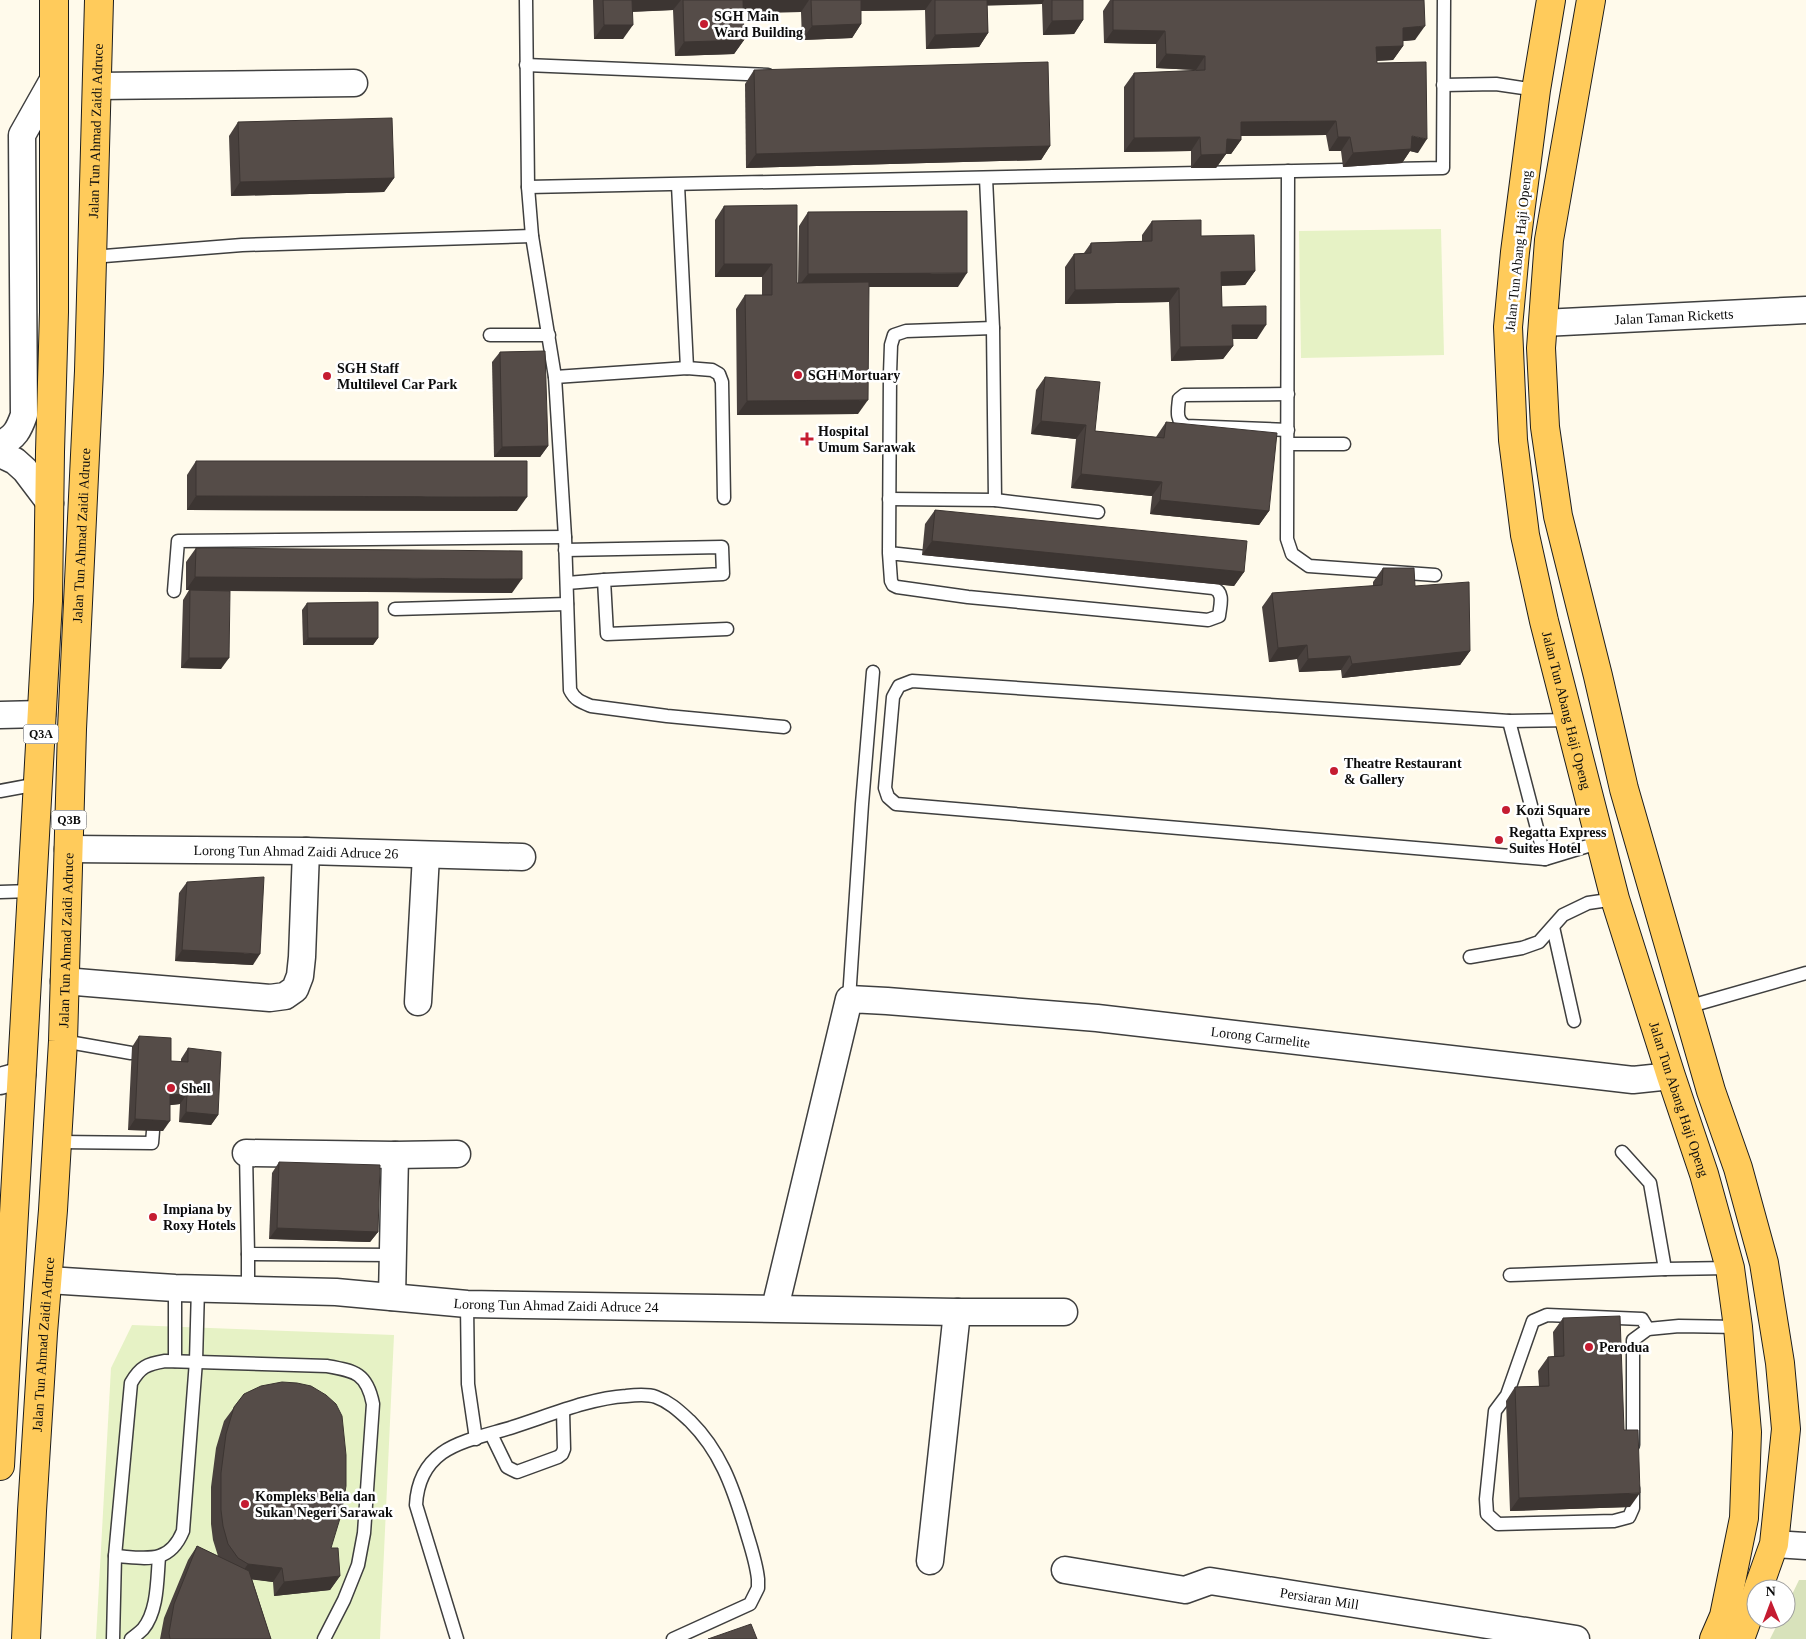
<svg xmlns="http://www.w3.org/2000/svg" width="1806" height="1639" viewBox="0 0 1806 1639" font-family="'Times New Roman',serif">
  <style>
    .cemetery { fill: #d8e2bb }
    .pitch { fill: #e6f2c5 }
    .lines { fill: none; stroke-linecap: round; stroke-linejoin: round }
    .lane-casing { stroke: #3f3f3f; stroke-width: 15 }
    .street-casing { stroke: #3f3f3f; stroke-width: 29 }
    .primary-casing { stroke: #1d1d1d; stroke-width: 30 }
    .lane { stroke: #fff; stroke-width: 12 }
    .street { stroke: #fff; stroke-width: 26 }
    .primary { stroke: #ffcb5b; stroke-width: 28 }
    .wall { fill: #49413e }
    .shaded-wall { fill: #3c3532 }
    .building { fill: #554c48; stroke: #3c3532 }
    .poi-dot { fill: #c51c31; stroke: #fff; stroke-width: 2 }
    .labels { text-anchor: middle; stroke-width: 5; stroke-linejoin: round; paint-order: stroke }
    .shield { fill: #fff; stroke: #555; stroke-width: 1 }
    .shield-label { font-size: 12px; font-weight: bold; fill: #0c0c0c }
    .poi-label { font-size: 14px; font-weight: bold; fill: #0c0c0c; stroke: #fff; text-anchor: start }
    .street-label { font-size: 14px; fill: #0c0c0c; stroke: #fff }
  </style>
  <rect width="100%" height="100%" fill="#fffaeb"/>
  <polygon class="cemetery" points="1799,1580 1806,1580 1806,1639 1770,1639 1780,1619 1786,1619 1786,1607"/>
  <g class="pitch">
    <polygon points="1441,229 1444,355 1301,358 1299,231"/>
    <polygon points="132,1325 394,1335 380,1639 96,1639 111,1368"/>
  </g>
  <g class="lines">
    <defs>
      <g id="lane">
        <path d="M526,0L528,187L532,236L555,377L565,537L570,690C575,700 581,702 591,706L667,716L784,727"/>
        <polyline points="526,65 768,75"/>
        <polyline points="1443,85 1496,84 1536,90"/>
        <polyline points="1288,171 1287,539 1292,554 1309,566 1435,575"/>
        <polyline points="986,178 993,328 995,500"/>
        <polyline points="678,185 687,368"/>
        <polyline points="528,187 1443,168 1444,0"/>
        <polyline points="92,257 242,245 532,236"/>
        <polyline points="490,335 549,335"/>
        <polyline points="555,377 687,368 712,370 719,374 722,382 724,498"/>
        <path d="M1288,430L1186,426C1175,421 1178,409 1179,399L1184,395L1288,394"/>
        <polyline points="1288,444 1344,444"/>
        <polyline points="889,499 995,500 1098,512"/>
        <polyline points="565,550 722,547 723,574 604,580 607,634 727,629"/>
        <path d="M889,553L1213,588C1225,592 1220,606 1219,616L1208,620L968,597L897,587L893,585L891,581L889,553L890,374L891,345L894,335L906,331L993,328"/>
        <polyline points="567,583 604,580"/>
        <polyline points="174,591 178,541 565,537"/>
        <polyline points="395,609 567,604"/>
        <polyline points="1571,720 1509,721 912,681 899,686 893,697 885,788 888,797 896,804 1545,859 1601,842"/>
        <polyline points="1509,721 1545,859"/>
        <polyline points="0,791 38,784"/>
        <polyline points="0,892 32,891"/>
        <polyline points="1553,927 1574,1021"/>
        <polyline points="1470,957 1522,948 1539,942 1563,915 1588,903 1615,899"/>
        <polyline points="849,999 862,804 873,672"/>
        <polyline points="1687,1007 1806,973"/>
        <polyline points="63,1041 131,1053"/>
        <polyline points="58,1142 152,1143 153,1131"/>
        <polyline points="1622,1152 1650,1183 1665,1269"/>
        <polyline points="246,1153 248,1254 393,1255"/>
        <polyline points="1510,1275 1665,1269 1730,1268"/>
        <polyline points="248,1290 248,1254"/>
        <polyline points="467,1304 468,1384 476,1439"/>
        <polyline points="175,1361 175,1288"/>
        <polyline points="491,1434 507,1467 517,1472 558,1457 562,1454 564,1449 563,1411"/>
        <polyline points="1633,1445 1633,1340 1648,1329 1679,1326 1738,1327"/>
        <polyline points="1633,1488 1633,1508 1629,1517 1614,1521 1498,1524 1487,1514 1486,1499 1495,1411 1507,1395 1533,1321 1547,1315 1642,1319 1648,1329"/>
        <path d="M115,1556C146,1558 169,1565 183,1531L196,1361L198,1288"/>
        <path d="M113,1639L115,1556L131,1383C140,1367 147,1364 165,1361L327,1366C355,1371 367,1373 373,1404L364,1533L358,1565L344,1600L324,1639"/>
        <path d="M131,1639C135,1636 139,1633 143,1629C158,1611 157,1580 159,1557"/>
        <path d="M457,1639L416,1505C417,1484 424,1466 442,1453C460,1440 491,1434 513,1427C548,1416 590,1398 626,1396C635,1395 648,1394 656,1397C670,1402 680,1412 690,1421C720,1451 732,1485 744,1524C749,1542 756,1560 758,1579V1588L750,1604L673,1639"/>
      </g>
      <g id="street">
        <polyline points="97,86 354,83"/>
        <path id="s1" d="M1543,323L1806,310"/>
        <path d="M0,444C15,438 19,429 24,415L22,135L53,80"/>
        <polyline points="0,454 15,461 25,470 50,503"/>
        <polyline points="0,715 42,714"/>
        <path id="s2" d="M68,849L306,851L522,857"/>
        <polyline points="64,981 246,996 270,998 285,996 295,989 300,976 302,957 306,851"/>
        <polyline points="418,1002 426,855"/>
        <polyline points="0,1081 22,1075"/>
        <polyline points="246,1153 395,1155 457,1154"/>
        <path id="s3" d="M48,1280L175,1288L336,1292L467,1304L957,1312H1064"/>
        <polyline points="392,1297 395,1155"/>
        <path id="s4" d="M775,1308L849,999L887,1001L1097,1018L1633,1080L1671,1076"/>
        <polyline points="1774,1544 1806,1546"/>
        <polyline points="930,1561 957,1312"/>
        <path id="s5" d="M1065,1570L1185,1590L1210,1581L1576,1639"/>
      </g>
      <g id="primary">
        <path id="s6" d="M1551,0L1536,90L1515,252L1508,327L1513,440L1525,535L1544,621L1615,899L1671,1076L1704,1174L1730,1268L1738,1327L1747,1432L1744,1518L1724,1616L1714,1639"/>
        <polyline points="1591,0 1549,240 1541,348 1545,427 1558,516 1598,676 1624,789 1711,1091 1738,1168 1764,1263 1780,1363 1786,1429 1774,1544 1758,1589"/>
        <polyline points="0,1466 48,601 50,452 54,312 54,0"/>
        <path id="s7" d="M26,1639L32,1511L43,1333L53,1210L63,1041L72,729L89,371L99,0"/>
        <polyline points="1740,1639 1756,1595"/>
      </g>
    </defs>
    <use href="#lane" class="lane-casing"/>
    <use href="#street" class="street-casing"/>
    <use href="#primary" class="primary-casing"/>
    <use href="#lane" class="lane"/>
    <use href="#street" class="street"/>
    <use href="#primary" class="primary"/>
  </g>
  <g class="wall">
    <polygon points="593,0 1083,0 1083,20 1074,34 1043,35 1042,4 987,5 988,33 979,47 926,49 925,10 861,11 861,24 852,38 802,40 801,12 743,13 744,40 734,54 675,56 673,10 632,12 623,39 594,39"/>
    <polygon points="1110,0 1424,0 1415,40 1403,41 1403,46 1393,60 1377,61 1377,63 1418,153 1410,151 1402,163 1343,167 1341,151 1329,151 1326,135 1241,136 1241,140 1231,154 1226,154 1216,168 1191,168 1191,151 1124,152 1124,87 1134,73 1196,71 1196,70 1156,68 1156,44 1104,43 1103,11"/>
    <polygon points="754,70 1050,146 1041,160 746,168 745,84"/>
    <polygon points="238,122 394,178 384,192 231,196 229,136"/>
    <polygon points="724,206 797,283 798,283 799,226 808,212 958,287 869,287 858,414 737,415 736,309 745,295 762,295 762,277 715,277 715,220"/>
    <polygon points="1152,221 1201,236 1255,271 1245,285 1221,286 1222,307 1257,339 1232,339 1233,346 1223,359 1171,361 1169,302 1065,304 1065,267 1074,254 1084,253 1091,243 1142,241 1142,235"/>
    <polygon points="500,352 548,446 540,457 494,457 492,362"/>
    <polygon points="1045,377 1095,431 1156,437 1166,422 1269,511 1259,525 1150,514 1152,496 1071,488 1076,439 1031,434 1036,390"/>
    <polygon points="196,461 517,511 187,510 187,475"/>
    <polygon points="935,510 1244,572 1234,586 922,555 925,524"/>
    <polygon points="196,548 512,593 228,591 221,669 181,668 183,600 189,590 186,590 186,562"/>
    <polygon points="1383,568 1415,586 1470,651 1460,665 1342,678 1341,670 1299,672 1297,659 1269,662 1262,607 1272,593 1373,586 1373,582"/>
    <polygon points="307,603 378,638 373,645 303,645 302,610"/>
    <polygon points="187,882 253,965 175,961 179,893"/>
    <polygon points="139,1036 171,1061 181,1062 181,1059 188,1048 218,1115 211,1125 179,1122 180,1104 170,1105 163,1131 128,1130 132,1047"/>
    <polygon points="279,1162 378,1232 370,1242 269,1239 272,1173"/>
    <polygon points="1563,1318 1624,1430 1630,1507 1510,1511 1506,1401 1515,1387 1539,1386 1538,1371 1548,1357 1554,1356 1553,1332"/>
    <polygon points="244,1394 331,1548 340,1576 330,1590 274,1596 273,1582 252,1579 271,1639 160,1639 164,1618 188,1560 197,1546 218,1556 213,1540 211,1524 211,1487 216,1448 224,1421"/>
  </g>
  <g class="shaded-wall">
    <polygon points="631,0 681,0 673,10 622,12"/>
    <polygon points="743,0 809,0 801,12 733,13"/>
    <polygon points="859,0 932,0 925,10 851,11"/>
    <polygon points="981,0 1044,0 1042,4 977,6"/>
    <polygon points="1083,20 1074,34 1043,35 1052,21"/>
    <polygon points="861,24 852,38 802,40 812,26"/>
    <polygon points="604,25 633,25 623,39 594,39"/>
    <polygon points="1425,26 1415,40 1393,42 1403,28"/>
    <polygon points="1113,30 1165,31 1156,44 1104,43"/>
    <polygon points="988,33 979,47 926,49 935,35"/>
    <polygon points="744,40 734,54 675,56 684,42"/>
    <polygon points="1403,46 1393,60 1367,61 1376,47"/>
    <polygon points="1166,54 1205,56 1196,70 1156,68"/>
    <polygon points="1336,121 1326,135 1231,136 1241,122"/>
    <polygon points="1412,136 1427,139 1418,153 1410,151 1402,163 1343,167 1353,153"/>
    <polygon points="1200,137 1191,151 1124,152 1134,138"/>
    <polygon points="1338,137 1350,137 1341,151 1329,151"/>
    <polygon points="1227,139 1241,140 1231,154 1217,153"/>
    <polygon points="1050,146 1041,160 746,168 756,154"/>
    <polygon points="1226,154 1216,168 1191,168 1201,155"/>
    <polygon points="394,178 384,192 231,196 240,182"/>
    <polygon points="724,264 772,264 762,277 715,277"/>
    <polygon points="1255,271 1245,285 1211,286 1221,272"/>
    <polygon points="967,273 958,287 798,287 808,274"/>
    <polygon points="1179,288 1169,302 1065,304 1075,290"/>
    <polygon points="1232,325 1266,325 1257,339 1222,339"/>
    <polygon points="1233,346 1223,359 1171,361 1180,347"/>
    <polygon points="868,400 858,414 737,415 747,401"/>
    <polygon points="1041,421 1086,425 1076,439 1031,434"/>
    <polygon points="548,446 540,457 494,457 502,447"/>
    <polygon points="1081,474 1162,482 1152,496 1071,488"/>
    <polygon points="196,496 527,497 517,511 187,510"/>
    <polygon points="1160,500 1269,511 1259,525 1150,514"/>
    <polygon points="932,541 1244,572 1234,586 922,555"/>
    <polygon points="195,577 522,579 512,593 186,590"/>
    <polygon points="308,638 378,638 373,645 303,645"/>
    <polygon points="1307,645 1297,659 1269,662 1278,648"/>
    <polygon points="1470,651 1460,665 1342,678 1352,664"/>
    <polygon points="1350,656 1341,670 1299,672 1308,659"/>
    <polygon points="189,658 229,658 221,669 181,668"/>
    <polygon points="182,950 260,954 253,965 175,961"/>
    <polygon points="187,1094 180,1104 163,1106 170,1095"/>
    <polygon points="186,1112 218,1115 211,1125 179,1122"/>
    <polygon points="135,1119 170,1121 163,1131 128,1130"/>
    <polygon points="277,1228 378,1232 370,1242 269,1239"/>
    <polygon points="1640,1493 1630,1507 1510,1511 1519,1498"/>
    <polygon points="248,1564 282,1568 273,1582 238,1578"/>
    <polygon points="340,1576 330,1590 274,1596 284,1582"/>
  </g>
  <g class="building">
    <polygon points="603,0 632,0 633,25 604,25"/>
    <polygon points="683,0 743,0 744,40 684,42"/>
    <polygon points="811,0 861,0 861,24 812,26"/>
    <polygon points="935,0 987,0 988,33 935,35"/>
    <polygon points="1052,0 1083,0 1083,20 1052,21"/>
    <polygon points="1113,0 1424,0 1425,26 1403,28 1403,46 1376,47 1377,63 1426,62 1427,139 1412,136 1411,149 1353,153 1350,137 1338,137 1336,121 1241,122 1241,140 1227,139 1226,154 1201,155 1200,137 1134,138 1134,73 1205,70 1205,56 1166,54 1165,31 1113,30"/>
    <polygon points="1048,62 1050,146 756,154 754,70"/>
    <polygon points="392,118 394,178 240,182 238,122"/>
    <polygon points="797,205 797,283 869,282 868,400 747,401 745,295 772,295 772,264 724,264 724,206"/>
    <polygon points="967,211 967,273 808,274 808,212"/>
    <polygon points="1201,220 1201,236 1254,235 1255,271 1221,272 1222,307 1266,306 1266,325 1232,325 1233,346 1180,347 1179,288 1075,290 1074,254 1091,253 1091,243 1152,241 1152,221"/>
    <polygon points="545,351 548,446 502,447 500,352"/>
    <polygon points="1045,377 1100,382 1095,431 1164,438 1166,422 1277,433 1269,511 1160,500 1162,482 1081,474 1086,425 1041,421"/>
    <polygon points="196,461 527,461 527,497 196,496"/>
    <polygon points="935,510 1247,541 1244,572 932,541"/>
    <polygon points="196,548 522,551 522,579 195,577"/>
    <polygon points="1383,568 1414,568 1415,586 1469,582 1470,651 1352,664 1350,656 1308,659 1307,645 1278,648 1272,593 1382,585"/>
    <polygon points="190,590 230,591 229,658 189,658"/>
    <polygon points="378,602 378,638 308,638 307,603"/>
    <polygon points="264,877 260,954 182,950 187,882"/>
    <polygon points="139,1036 171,1038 171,1061 188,1062 188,1048 221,1052 218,1115 186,1112 187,1094 170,1095 170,1121 135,1119"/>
    <polygon points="279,1162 380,1165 378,1232 277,1228"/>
    <polygon points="1620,1316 1624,1430 1638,1430 1640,1493 1519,1498 1515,1387 1549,1386 1548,1357 1564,1356 1563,1318"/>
    <polygon points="282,1382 297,1383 311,1386 326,1395 336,1404 342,1416 346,1455 346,1486 341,1515 331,1548 338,1548 340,1576 284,1582 282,1568 248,1564 238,1558 228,1544 223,1526 221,1510 221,1473 226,1434 234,1407 244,1394 261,1386"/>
    <polygon points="197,1546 249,1571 271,1639 170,1639 169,1633 174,1604"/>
    <polygon points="751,1624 757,1639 708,1639"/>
  </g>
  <g class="poi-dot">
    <circle cx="704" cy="24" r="5"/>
    <circle cx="798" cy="375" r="5"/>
    <circle cx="327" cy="376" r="5"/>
    <path d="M804.5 431.5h5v5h5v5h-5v5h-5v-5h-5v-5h5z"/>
    <circle cx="1334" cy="771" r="5"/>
    <circle cx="1506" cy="810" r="5"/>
    <circle cx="1499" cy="840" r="5"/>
    <circle cx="171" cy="1088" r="5"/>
    <circle cx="153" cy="1217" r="5"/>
    <circle cx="1589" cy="1347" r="5"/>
    <circle cx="245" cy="1504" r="5"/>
  </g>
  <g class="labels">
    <g class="shield">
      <rect x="23.5" y="724.5" width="35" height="19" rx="4"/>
      <rect x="51.5" y="810.5" width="35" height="19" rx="4"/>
    </g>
    <g class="shield-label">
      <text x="41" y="738">Q3A</text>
      <text x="69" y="824">Q3B</text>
    </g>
    <g class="poi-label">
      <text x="714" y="21">SGH Main<tspan x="714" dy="16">Ward Building</tspan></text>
      <text x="337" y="373">SGH Staff<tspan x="337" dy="16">Multilevel Car Park</tspan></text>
      <text x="808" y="380">SGH Mortuary</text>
      <text x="818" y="436">Hospital<tspan x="818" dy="16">Umum Sarawak</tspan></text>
      <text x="1344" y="768">Theatre Restaurant<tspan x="1344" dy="16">&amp; Gallery</tspan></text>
      <text x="1516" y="815">Kozi Square</text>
      <text x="1509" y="837">Regatta Express<tspan x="1509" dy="16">Suites Hotel</tspan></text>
      <text x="181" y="1093">Shell</text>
      <text x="163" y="1214">Impiana by<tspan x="163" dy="16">Roxy Hotels</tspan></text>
      <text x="1599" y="1352">Perodua</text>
      <text x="255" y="1501">Kompleks Belia dan<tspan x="255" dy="16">Sukan Negeri Sarawak</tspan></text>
    </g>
    <g class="street-label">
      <text dy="5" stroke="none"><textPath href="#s7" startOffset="1510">Jalan Tun Ahmad Zaidi Adruce</textPath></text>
      <text transform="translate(1518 251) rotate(-84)" y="5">Jalan Tun Abang Haji Openg</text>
      <text dy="5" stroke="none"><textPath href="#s1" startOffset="131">Jalan Taman Ricketts</textPath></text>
      <text dy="5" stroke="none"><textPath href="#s7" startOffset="1105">Jalan Tun Ahmad Zaidi Adruce</textPath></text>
      <text dy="5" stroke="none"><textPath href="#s6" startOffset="719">Jalan Tun Abang Haji Openg</textPath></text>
      <text dy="5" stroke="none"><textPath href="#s2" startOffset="228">Lorong Tun Ahmad Zaidi Adruce 26</textPath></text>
      <text dy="5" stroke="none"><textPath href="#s7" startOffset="700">Jalan Tun Ahmad Zaidi Adruce</textPath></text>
      <text dy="5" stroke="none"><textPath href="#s4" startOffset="731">Lorong Carmelite</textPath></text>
      <text dy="5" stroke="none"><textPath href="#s6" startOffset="1124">Jalan Tun Abang Haji Openg</textPath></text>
      <text dy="5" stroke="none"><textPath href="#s3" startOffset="509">Lorong Tun Ahmad Zaidi Adruce 24</textPath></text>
      <text dy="5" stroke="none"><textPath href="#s7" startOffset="295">Jalan Tun Ahmad Zaidi Adruce</textPath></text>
      <text dy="5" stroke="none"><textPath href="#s5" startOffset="259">Persiaran Mill</textPath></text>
    </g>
  </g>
  <g transform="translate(1771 1604) rotate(359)"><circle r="24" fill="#ffffff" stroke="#9e9e9e"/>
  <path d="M0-4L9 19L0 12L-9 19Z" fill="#c51c31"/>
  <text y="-8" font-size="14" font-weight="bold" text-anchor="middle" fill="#0c0c0c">N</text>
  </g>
</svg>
